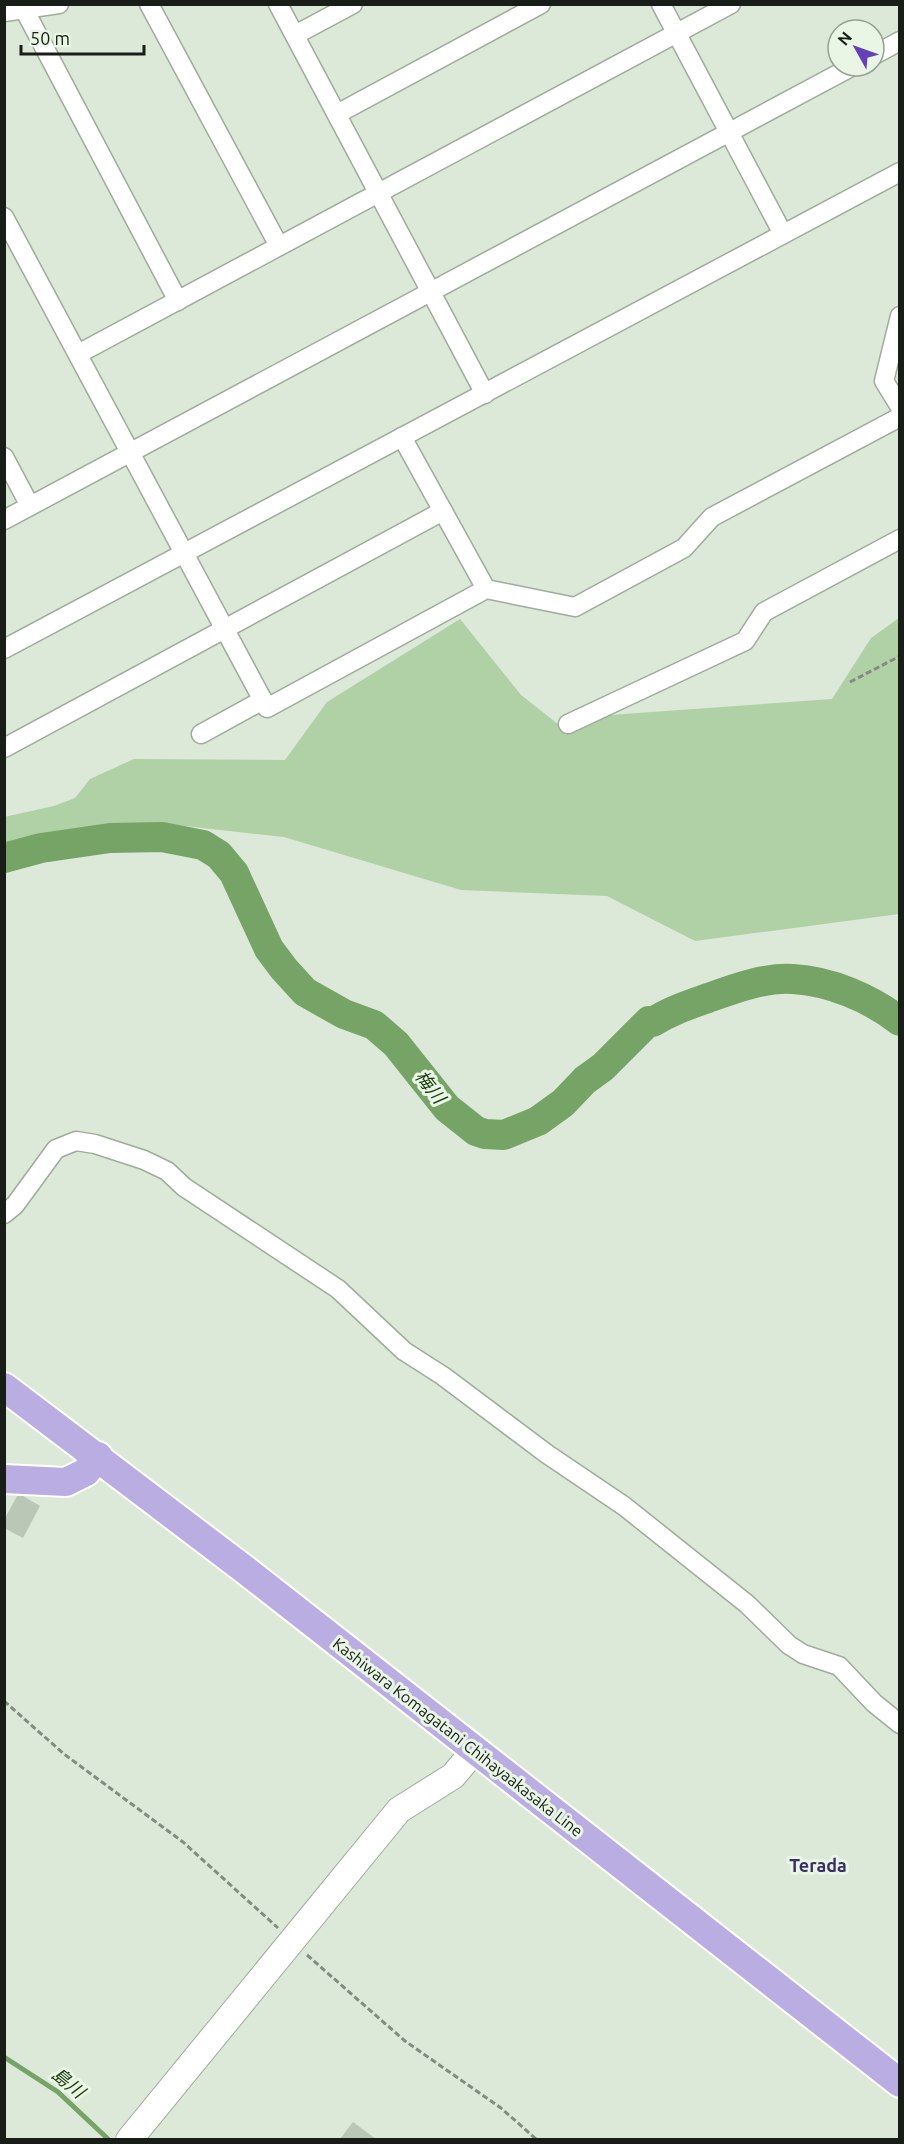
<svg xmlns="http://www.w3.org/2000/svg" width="904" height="2144" viewBox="0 0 904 2144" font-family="Ubuntu,'Noto Sans JP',sans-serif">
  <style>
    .green { fill: #b0d0a6 }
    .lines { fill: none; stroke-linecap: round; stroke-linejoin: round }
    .stream { stroke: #76a467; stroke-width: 5 }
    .river { stroke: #76a467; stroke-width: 30 }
    .building { fill: #bac7b6 }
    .street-casing { stroke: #9fab9b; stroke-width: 21 }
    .secondary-casing { stroke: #9fab9b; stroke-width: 28 }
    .primary-casing { stroke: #fff; stroke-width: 32 }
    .path { stroke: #838c80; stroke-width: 3; stroke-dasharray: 6 3; stroke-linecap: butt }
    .street { stroke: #fff; stroke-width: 18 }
    .secondary { stroke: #fff; stroke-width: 26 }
    .primary { stroke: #b9ade2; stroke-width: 28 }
    .labels { text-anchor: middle; stroke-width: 6; stroke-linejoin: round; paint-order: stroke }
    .street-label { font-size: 16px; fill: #181d17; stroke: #e9f6e5 }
    .water-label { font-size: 18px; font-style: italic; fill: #1a390d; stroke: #e9f6e5 }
    .neighbourhood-label { font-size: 18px; font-weight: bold; fill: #3c2d69; stroke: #e9f6e5 }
  </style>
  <rect width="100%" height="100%" fill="#dce8d8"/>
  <polygon class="green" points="899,618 899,914 695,941 607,896 461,890 284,837 158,823 16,843 5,846 4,817 54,806 75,798 90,779 134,759 285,760 327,702 460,619 521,695 568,732 610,715 832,699 871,638"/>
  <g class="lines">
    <polyline class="stream" points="4,2057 58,2092 108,2139"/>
    <path class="river" d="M4,858L41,848L110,838L162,837L203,845L219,855L234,873L269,949L284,969L305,992L344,1014L374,1025L396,1044L447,1108L476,1131L485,1134L504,1135L538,1121L563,1103L585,1080L603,1067L649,1021L653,1022C670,1011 688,1005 708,998C733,989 765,977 793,979C830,981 870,998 900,1021"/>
  </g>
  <g class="building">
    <polygon points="17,1496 23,1496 40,1506 23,1538 4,1528 4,1520"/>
    <polygon points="353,2122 376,2139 340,2139"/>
  </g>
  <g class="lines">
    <defs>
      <g id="street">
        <polyline points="149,4 279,246"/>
        <polyline points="278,4 485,394"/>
        <polyline points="661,4 783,234"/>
        <polyline points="24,9 178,301"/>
        <polyline points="4,12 59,4"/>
        <polyline points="295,35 353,4"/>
        <polyline points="874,55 900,41"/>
        <polyline points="337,114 541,4"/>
        <polyline points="4,217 267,708 486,589 575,607 684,548 712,517 900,417"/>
        <polyline points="900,316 884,381 900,407"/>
        <polyline points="78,354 731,4"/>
        <polyline points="402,437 486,589"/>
        <polyline points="4,457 30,506"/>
        <polyline points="4,520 853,66"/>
        <polyline points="4,649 900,172"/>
        <polyline points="568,724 745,641 764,612 900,539"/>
        <polyline points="201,734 263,700"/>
        <polyline points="4,748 443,511"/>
        <polyline points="4,1214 15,1205 56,1149 76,1141 95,1144 144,1160 167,1171 184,1187 338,1289 404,1351 443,1376 547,1454 624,1506 747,1604 789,1645 803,1654 839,1666 874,1703 900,1724"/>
      </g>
      <polyline id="secondary" points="129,2140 399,1810 453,1776 474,1751"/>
      <g id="primary">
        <polyline points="4,1387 244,1569 900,2083"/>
        <polyline points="4,1479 66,1482 86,1472 98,1456"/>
      </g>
    </defs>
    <use href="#street" class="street-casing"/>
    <use href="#secondary" class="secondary-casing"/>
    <use href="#primary" class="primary-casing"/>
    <g class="path">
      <polyline points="850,682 900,656"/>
      <polyline points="4,1701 64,1754 183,1842 278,1928"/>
      <polyline points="307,1955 405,2041 501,2108 537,2140"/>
    </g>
    <use href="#street" class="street"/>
    <use href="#secondary" class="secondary"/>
    <use href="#primary" class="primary"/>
  </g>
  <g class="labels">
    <g class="street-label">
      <text transform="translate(458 1737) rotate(38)" y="6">Kashiwara Komagatani Chihayaakasaka Line</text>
    </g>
    <g class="water-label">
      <text transform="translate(430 1087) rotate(52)" y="6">梅川</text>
      <text transform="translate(68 2083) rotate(39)" y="6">島川</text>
    </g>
    <g class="neighbourhood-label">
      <text x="818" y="1872">Terada</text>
    </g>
  </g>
  <rect width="904" height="2144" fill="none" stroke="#181d17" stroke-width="12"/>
  <g transform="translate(856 48) rotate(310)"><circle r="28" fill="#e9f6e5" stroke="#959f93" stroke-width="1.5"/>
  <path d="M0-4.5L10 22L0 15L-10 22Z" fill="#6440b9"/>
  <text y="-9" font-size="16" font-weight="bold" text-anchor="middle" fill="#181d17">N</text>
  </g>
  <path d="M21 45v9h123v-9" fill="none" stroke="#181d17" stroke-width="3"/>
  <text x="30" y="45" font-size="18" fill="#181d17" stroke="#e9f6e5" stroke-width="4.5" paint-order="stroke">50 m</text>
</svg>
